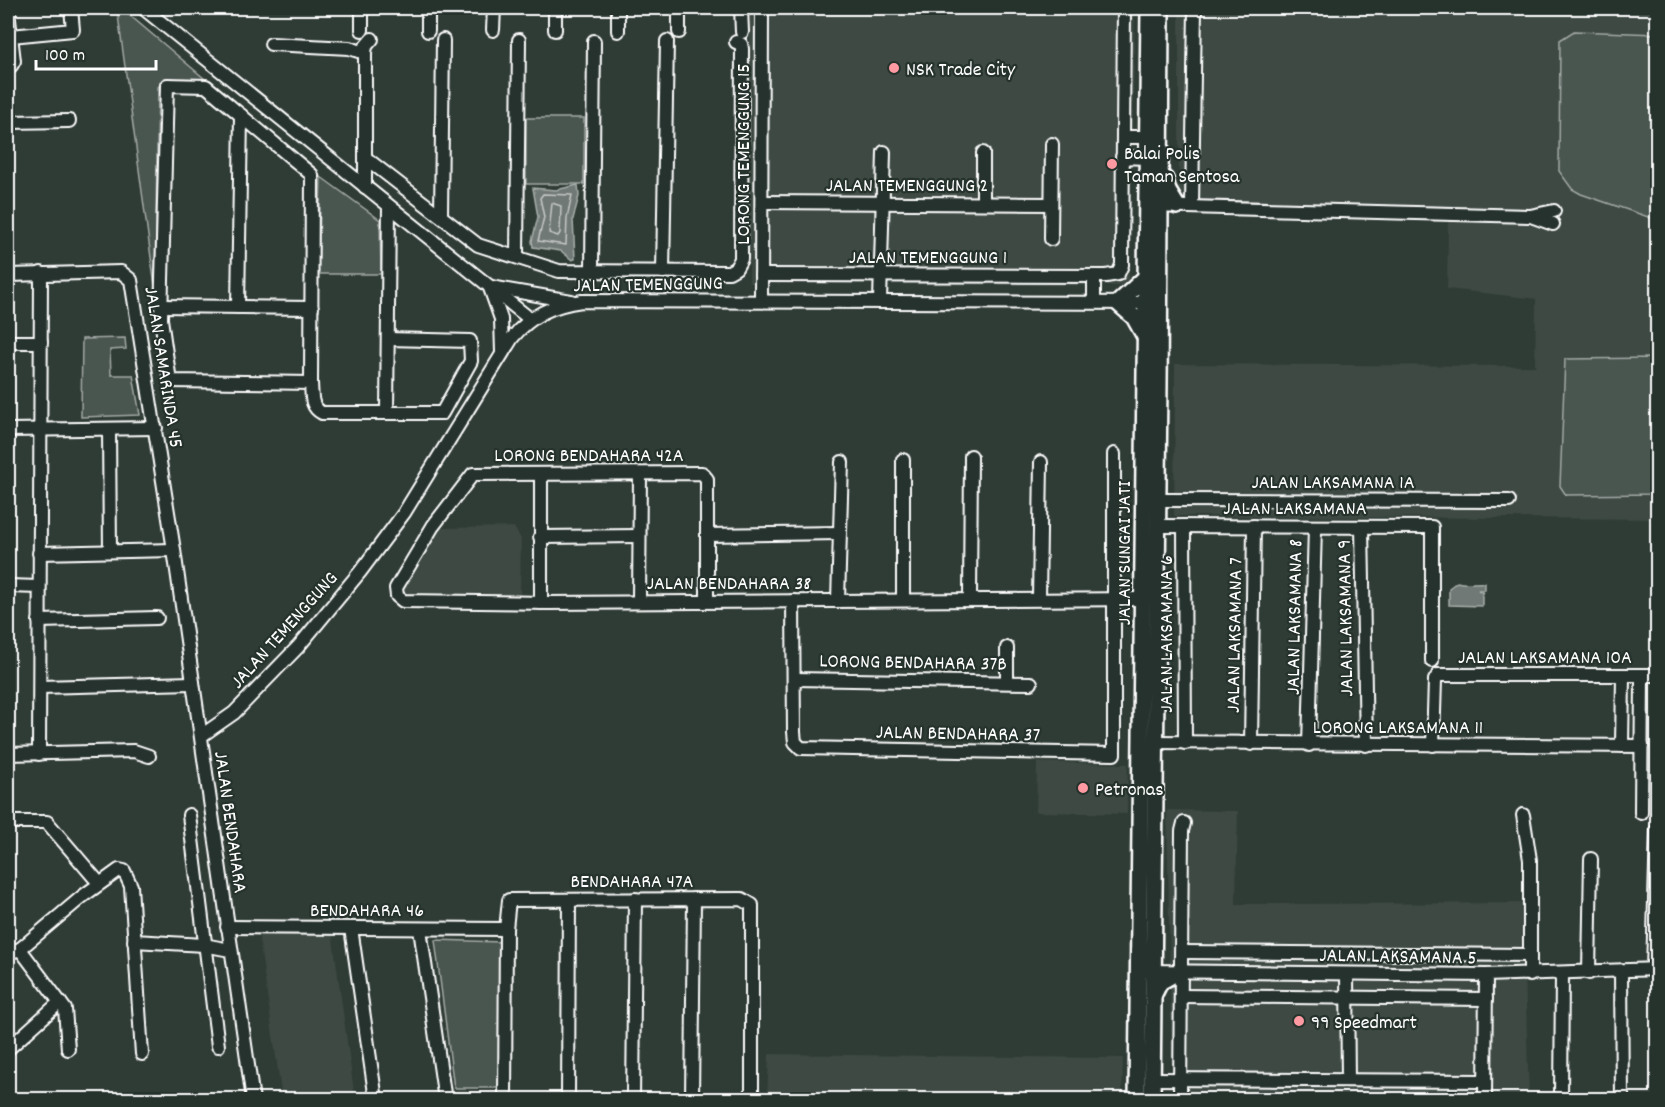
<svg xmlns="http://www.w3.org/2000/svg" width="1665" height="1107" viewBox="0 0 1665 1107" font-family="Dekko,sans-serif">
  <style>
    .built { fill: #3c4842 }
    .green { fill: #4a544f; stroke: #a4aaa7; stroke-width: 1.5 }
    .water { fill: #707975; stroke: #a9afac; stroke-width: 1.5 }
    .lines { fill: none; stroke-linecap: round; stroke-linejoin: round }
    .shore { stroke: #c6c9c8; stroke-width: 1.5 }
    .minor-casing { stroke: #fff; stroke-width: 16 }
    .major-casing { stroke: #fff; stroke-width: 20 }
    .minor { stroke: #26332d; stroke-width: 12 }
    .major { stroke: #26332d; stroke-width: 15 }
    .poi-dot { fill: #ff9aa2; stroke: #26332d; stroke-width: 2 }
    .labels { text-anchor: middle; stroke-width: 4.5; stroke-linejoin: round; paint-order: stroke }
    .poi-label { font-size: 20px; fill: #fff; stroke: #26332d; text-anchor: start }
    .street-label { font-size: 20px; fill: #fff; stroke: #26332d }
  </style>
  <rect width="100%" height="100%" fill="#2f3b35"/>
  <filter id="ink" filterUnits="userSpaceOnUse"><feTurbulence type="fractalNoise" baseFrequency=".0167" numOctaves="2"/><feDisplacementMap in="SourceGraphic" scale="12" xChannelSelector="R" yChannelSelector="G"/><feConvolveMatrix kernelMatrix="1 2 1 2 8 2 1 2 1" color-interpolation-filters="sRGB"/></filter>
  <g filter="url(#ink)">
    <g class="built">
      <polygon points="750,8 1135,8 1129,286 749,283"/>
      <polygon points="1179,8 1657,10 1657,519 1174,516 1175,364 1535,366 1536,299 1447,289 1448,222 1195,214 1179,189"/>
      <polygon points="514,527 521,539 520,599 404,598 399,589 435,528"/>
      <polygon points="1037,762 1128,764 1127,814 1036,812"/>
      <polygon points="1167,810 1238,811 1236,904 1523,903 1529,1099 1172,1099"/>
      <polygon points="332,931 355,1099 282,1099 258,932"/>
      <polygon points="769,1054 1123,1058 1122,1099 767,1099"/>
    </g>
    <g class="green">
      <polygon points="117,8 121,8 205,79 166,79 158,87 155,287"/>
      <polygon points="1574,31 1657,34 1657,220 1581,194 1572,189 1559,171 1560,40"/>
      <rect x="526" y="118" width="58" height="66"/>
      <polygon points="321,177 380,220 381,274 318,274"/>
      <polygon points="125,338 126,349 110,350 111,375 133,375 140,415 81,417 82,339"/>
      <polygon points="1657,358 1657,494 1566,495 1560,486 1565,359"/>
      <polygon points="435,940 501,942 500,1088 454,1088"/>
    </g>
    <g class="water">
      <polygon points="578,185 579,196 573,219 575,259 572,260 561,251 533,247 532,241 538,217 533,188 556,190"/>
      <path d="M1457,582C1466,585 1475,582 1485,583V590H1478L1484,593H1482V606L1449,605V588Z"/>
    </g>
    <g class="lines">
      <g class="shore">
        <polygon points="543,194 572,195 567,218 566,245 538,241 544,217 540,198"/>
        <polygon points="552,203 561,206 560,233 558,236 549,233"/>
      </g>
      <defs>
        <g id="minor">
          <polyline points="143,8 530,319"/>
          <polyline points="618,8 618,31"/>
          <polyline points="741,8 742,32"/>
          <polyline points="8,11 14,61 11,66"/>
          <polyline points="362,30 362,8"/>
          <polyline points="493,30 494,8"/>
          <polyline points="555,30 555,8"/>
          <polyline points="428,31 428,8"/>
          <polyline points="679,32 679,8"/>
          <polyline points="11,36 73,30 71,8"/>
          <polyline points="271,44 349,48 365,53 365,187"/>
          <polyline points="365,53 366,46 372,39"/>
          <polyline points="8,122 69,121"/>
          <polyline points="1123,137 1147,137"/>
          <polyline points="983,153 983,203"/>
          <polyline points="1122,157 1146,158"/>
          <polyline points="367,159 478,245 559,271 729,272 736,268 741,259 742,49 741,44 736,42"/>
          <polyline points="762,202 1051,204"/>
          <polyline points="1151,206 1530,216 1554,211"/>
          <polyline points="1192,206 1195,8"/>
          <polyline points="441,215 443,40"/>
          <polyline points="1531,216 1553,224"/>
          <polyline points="1051,239 1052,144"/>
          <polyline points="517,257 519,40"/>
          <polyline points="592,271 594,41"/>
          <polyline points="663,272 667,41"/>
          <polyline points="8,275 121,272 131,280 174,550 253,1100"/>
          <polyline points="761,275 1106,276 1118,274 1122,265 1124,8"/>
          <polyline points="491,287 571,301"/>
          <polyline points="490,288 501,319 502,352"/>
          <polyline points="761,301 762,8"/>
          <polyline points="880,302 884,152"/>
          <polyline points="1094,302 1094,276"/>
          <polyline points="161,306 312,308"/>
          <polyline points="238,307 241,115"/>
          <polyline points="8,342 41,342"/>
          <path d="M311,383L170,381L161,319L167,85L206,86L312,175L311,383C312,395 310,407 322,413H442L471,361L470,341L388,339"/>
          <polyline points="387,413 389,206"/>
          <polyline points="8,430 156,428"/>
          <polyline points="109,430 110,551"/>
          <polyline points="1158,500 1509,501"/>
          <polyline points="1157,526 1432,527 1432,661"/>
          <polyline points="1184,526 1185,743"/>
          <polyline points="1362,527 1366,745"/>
          <polyline points="707,535 840,533"/>
          <polyline points="540,537 639,536"/>
          <polyline points="39,553 174,550"/>
          <polyline points="8,586 39,587"/>
          <polyline points="1039,599 1041,462"/>
          <polyline points="903,600 903,460"/>
          <polyline points="970,600 971,456"/>
          <polyline points="707,601 707,479 702,473 473,474 433,526 396,588 397,596 403,601 547,603 1144,599"/>
          <polyline points="793,601 794,732 795,742 801,748 1114,754 1114,454"/>
          <polyline points="838,601 842,462"/>
          <polyline points="639,602 640,474"/>
          <polyline points="541,603 541,474"/>
          <polyline points="39,621 157,618"/>
          <polyline points="1007,648 1007,682"/>
          <polyline points="795,679 1031,683"/>
          <polyline points="40,687 193,683"/>
          <path d="M201,736L234,713L298,647L360,572L404,513L512,338C531,315 552,305 582,301L1154,303"/>
          <polyline points="1154,742 1642,746"/>
          <polyline points="1251,744 1254,526"/>
          <polyline points="1309,745 1315,527"/>
          <polyline points="1433,745 1435,680 1438,675 1658,675"/>
          <polyline points="1622,746 1623,675"/>
          <polyline points="8,754 134,751 149,756"/>
          <polyline points="39,754 41,273"/>
          <polyline points="1641,813 1642,675"/>
          <polyline points="189,815 218,1046"/>
          <polyline points="1523,815 1530,860 1530,975"/>
          <polyline points="8,822 47,822 99,883"/>
          <polyline points="227,927 506,929"/>
          <polyline points="351,928 376,1100"/>
          <polyline points="420,929 445,1100"/>
          <polyline points="134,941 204,945 230,950"/>
          <polyline points="20,949 65,1009 68,1049"/>
          <polyline points="1182,952 1530,955"/>
          <polyline points="8,953 20,949 83,896 119,870 124,871 131,886 142,1054"/>
          <polyline points="1653,970 1657,829"/>
          <polyline points="1146,971 1486,975 1658,969"/>
          <polyline points="1621,971 1622,1100"/>
          <polyline points="1589,973 1591,859"/>
          <polyline points="1347,974 1348,1080"/>
          <polyline points="1181,996 1486,999"/>
          <polyline points="8,1049 60,1002"/>
          <polyline points="1152,1079 1485,1081"/>
          <polyline points="505,1100 506,929 509,900 742,899 752,905 752,1100"/>
          <polyline points="568,1100 569,900"/>
          <polyline points="633,1100 635,899"/>
          <polyline points="692,1100 694,899"/>
          <polyline points="1180,1100 1182,831 1184,823"/>
          <polyline points="1485,1100 1486,975"/>
          <polyline points="1561,1100 1562,975"/>
        </g>
        <g id="major">
          <polyline points="1165,179 1168,191 1177,206"/>
          <polyline points="1144,335 1134,317 1118,303 1145,278"/>
          <polyline points="1153,996 1160,982 1178,972"/>
          <polyline points="1137,1100 1149,8"/>
          <path d="M1152,1100C1154,735 1161,372 1161,8"/>
        </g>
      </defs>
      <use href="#minor" class="minor-casing"/>
      <use href="#major" class="major-casing"/>
      <use href="#minor" class="minor"/>
      <use href="#major" class="major"/>
    </g>
  </g>
  <g class="poi-dot">
    <circle cx="894" cy="68" r="6"/>
    <circle cx="1112" cy="164" r="6"/>
    <circle cx="1083" cy="788" r="6"/>
    <circle cx="1299" cy="1021" r="6"/>
  </g>
  <g class="labels">
    <g class="poi-label">
      <text x="906" y="75">NSK Trade City</text>
      <text x="1124" y="159">Balai Polis<tspan x="1124" dy="23">Taman Sentosa</tspan></text>
      <text x="1095" y="795">Petronas</text>
      <text x="1311" y="1028">99 Speedmart</text>
    </g>
    <g class="street-label">
      <text transform="translate(742 154) rotate(-90)" y="7">LORONG TEMENGGUNG 15</text>
      <text x="907" y="191">JALAN TEMENGGUNG 2</text>
      <text x="928" y="263">JALAN TEMENGGUNG 1</text>
      <text transform="translate(648 283) rotate(-1)" y="7">JALAN TEMENGGUNG</text>
      <text transform="translate(165 367) rotate(81)" y="7">JALAN SAMARINDA 45</text>
      <text x="589" y="461">LORONG BENDAHARA 42A</text>
      <text x="1333" y="488">JALAN LAKSAMANA 1A</text>
      <text x="1295" y="514">JALAN LAKSAMANA</text>
      <text transform="translate(1123 553) rotate(-90)" y="7">JALAN SUNGAI JATI</text>
      <text x="729" y="589">JALAN BENDAHARA 38</text>
      <text transform="translate(1293 617) rotate(-89)" y="7">JALAN LAKSAMANA 8</text>
      <text transform="translate(1344 618) rotate(-91)" y="7">JALAN LAKSAMANA 9</text>
      <text transform="translate(283 629) rotate(-48)" y="7">JALAN TEMENGGUNG</text>
      <text transform="translate(1165 634) rotate(-90)" y="7">JALAN LAKSAMANA 6</text>
      <text transform="translate(1233 635) rotate(-89)" y="7">JALAN LAKSAMANA 7</text>
      <text x="1545" y="663">JALAN LAKSAMANA 10A</text>
      <text transform="translate(913 661) rotate(1)" y="7">LORONG BENDAHARA 37B</text>
      <text x="1398" y="733">LORONG LAKSAMANA 11</text>
      <text transform="translate(958 732) rotate(1)" y="7">JALAN BENDAHARA 37</text>
      <text transform="translate(232 822) rotate(82)" y="7">JALAN BENDAHARA</text>
      <text x="632" y="887">BENDAHARA 47A</text>
      <text x="367" y="916">BENDAHARA 46</text>
      <text transform="translate(1398 955) rotate(1)" y="7">JALAN LAKSAMANA 5</text>
    </g>
  </g>
  <rect width="1665" height="1107" fill="none" stroke="#26332d" stroke-width="30"/>
  <rect x="15" y="15" width="1635" height="1077" fill="none" stroke="#fff" stroke-width="2" filter="url(#ink)"/>
  <path d="M36 60v9h120v-9" fill="none" stroke="#ffffff" stroke-width="3"/>
  <text x="45" y="60" font-size="18" fill="#ffffff" stroke="#26332d" stroke-width="4.5" paint-order="stroke">100 m</text>
</svg>
